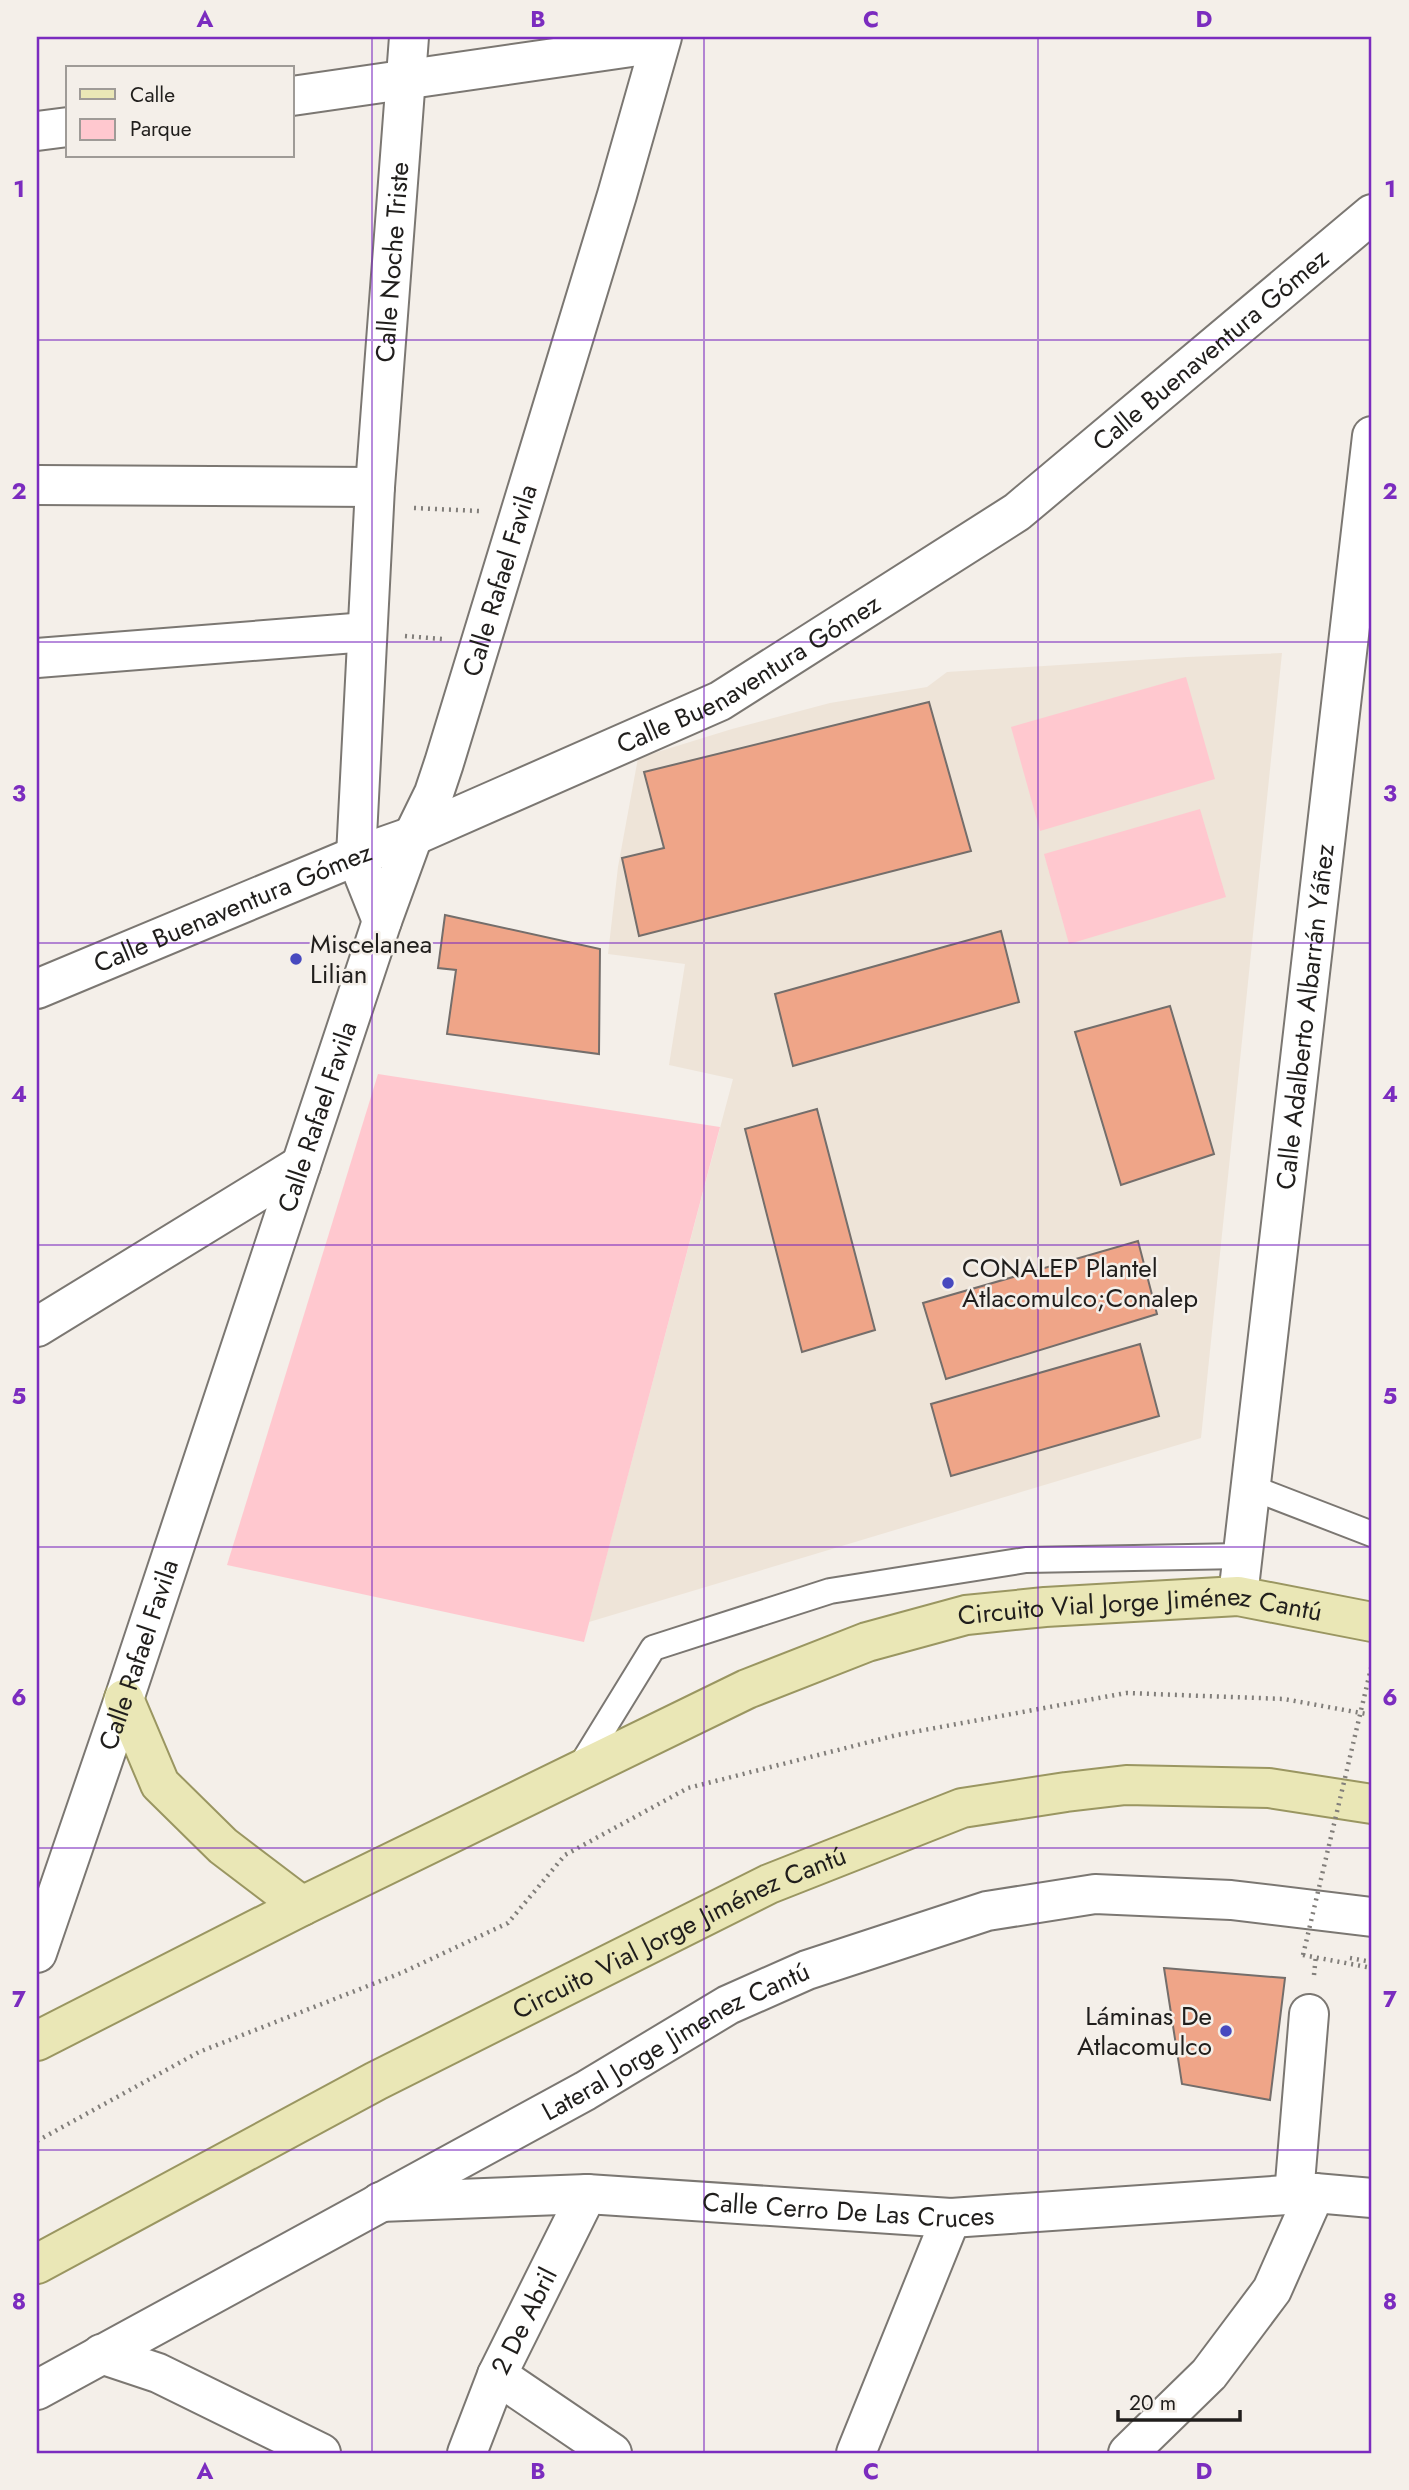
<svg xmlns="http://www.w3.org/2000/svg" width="1409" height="2490" viewBox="0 0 1409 2490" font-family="Jost,sans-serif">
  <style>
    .built { fill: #eee4d8 }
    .green { fill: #ffc8cf }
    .building { fill: #efa588; stroke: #746e6b; stroke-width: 2 }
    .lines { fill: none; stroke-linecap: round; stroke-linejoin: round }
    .service-casing { stroke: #7b7772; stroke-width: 28 }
    .minor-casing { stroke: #7b7772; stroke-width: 42 }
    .tertiary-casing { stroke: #7b7772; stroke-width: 42 }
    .primary-casing { stroke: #9a9661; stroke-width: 42 }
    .path { stroke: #817e7a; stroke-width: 4.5; stroke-dasharray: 2 5; stroke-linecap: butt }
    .service { stroke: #fff; stroke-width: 24 }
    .minor { stroke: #fff; stroke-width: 38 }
    .tertiary { stroke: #fff; stroke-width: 38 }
    .primary { stroke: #eae7b6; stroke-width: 38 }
    .path-bridge { stroke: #817e7a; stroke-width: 4.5; stroke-dasharray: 2 5; stroke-linecap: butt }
    .grid { fill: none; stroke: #7b2cbf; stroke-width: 2; stroke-opacity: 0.55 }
    .poi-dot { fill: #4749bf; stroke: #f4efe9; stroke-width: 2.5 }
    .labels { text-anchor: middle; stroke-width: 5; stroke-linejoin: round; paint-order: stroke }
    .street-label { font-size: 26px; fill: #201e1c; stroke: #f4efe9 }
    .poi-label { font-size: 26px; fill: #201e1c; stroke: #f4efe9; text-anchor: start }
    .neatline { fill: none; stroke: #7b2cbf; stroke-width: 2.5 }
    .grid-label { font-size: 23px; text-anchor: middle; font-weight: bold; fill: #7b2cbf }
  </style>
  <rect width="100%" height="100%" fill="#f4efe9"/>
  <polygon class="built" points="1282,653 1201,1438 589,1622 733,1079 669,1065 685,964 608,954 618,867 638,758 732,729 830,703 927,687 947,672 1187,657"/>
  <g class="green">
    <polygon points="1186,677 1215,779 1040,831 1011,727"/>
    <polygon points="1200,809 1226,897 1069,944 1044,854"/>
    <polygon points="378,1074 720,1127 584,1642 227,1565"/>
  </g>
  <g class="building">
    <polygon points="929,702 971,851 639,936 622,858 664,848 644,772"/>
    <polygon points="445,915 600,949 599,1054 447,1034 456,970 438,968"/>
    <polygon points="1001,931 1019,1002 793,1066 775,994"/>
    <polygon points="1170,1006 1214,1154 1121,1185 1075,1032"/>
    <polygon points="817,1109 875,1330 802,1352 745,1129"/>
    <polygon points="1138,1241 1157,1314 946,1379 923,1303"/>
    <polygon points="1140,1344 1159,1416 951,1476 931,1404"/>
    <polygon points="1164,1968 1285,1978 1270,2100 1182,2084"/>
  </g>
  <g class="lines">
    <defs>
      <g id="service">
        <polyline points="1250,1487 1372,1534"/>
        <polyline points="578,1770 653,1648 830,1591 1026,1560 1242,1556"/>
      </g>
      <g id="minor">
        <polyline points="292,96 659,43"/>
        <polyline points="37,131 68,127"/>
        <polyline points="37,485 375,487"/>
        <polyline points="37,658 367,632"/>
        <path id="s1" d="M382,921L356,856L375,487L409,37"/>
        <path id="s2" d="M37,989L356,856L413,836L720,701L1017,512L1372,214"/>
        <polyline points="37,1327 301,1165"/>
        <path id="s3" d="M1238,1596L1372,436"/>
        <path id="s4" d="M37,1953L124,1699L382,921L413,836L434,793L444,763L617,195L662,37"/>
        <polyline points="1294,2195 1309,2014"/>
        <path id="s5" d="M380,2202L587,2194L951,2218L1315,2193L1372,2198"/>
        <polyline points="101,2354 158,2373 321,2453"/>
        <polyline points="497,2375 612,2453"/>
        <path id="s6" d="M467,2453L497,2375L587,2194"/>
        <polyline points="856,2453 951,2218"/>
        <polyline points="1128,2453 1209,2374 1272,2290 1315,2193"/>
      </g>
      <g id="tertiary">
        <path id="s7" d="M37,2390L585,2091L728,2005L807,1970L987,1911L1095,1894L1231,1900L1372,1917"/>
      </g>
      <g id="primary">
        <polyline points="124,1699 160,1784 223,1846 302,1906"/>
        <path id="s8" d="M37,2041L302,1906L747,1689L867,1642L966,1615L1045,1607L1238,1596L1372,1622"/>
        <path id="s9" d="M37,2264L376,2081L769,1884L962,1808L1066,1792L1126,1785L1269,1788L1372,1804"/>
      </g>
    </defs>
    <use href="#service" class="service-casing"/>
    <use href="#minor" class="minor-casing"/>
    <use href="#tertiary" class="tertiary-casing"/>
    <use href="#primary" class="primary-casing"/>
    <g class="path">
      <polyline points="414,508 479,511"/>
      <polyline points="405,636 442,639"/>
      <polyline points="1303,1955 1372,1968"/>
      <polyline points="1350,1958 1372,1962"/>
      <polyline points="1314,1975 1316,1955"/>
      <polyline points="37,2141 199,2052 401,1973 508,1923 565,1855 688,1788 897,1735 1126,1693 1284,1699 1372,1715"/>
    </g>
    <use href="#service" class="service"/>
    <use href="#minor" class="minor"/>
    <use href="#tertiary" class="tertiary"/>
    <use href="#primary" class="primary"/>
    <polyline class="path-bridge" points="1303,1955 1372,1664"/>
  </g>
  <path class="grid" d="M372,37V2453M704,37V2453M1038,37V2453M37,340H1372M37,642H1372M37,943H1372M37,1245H1372M37,1547H1372M37,1848H1372M37,2150H1372"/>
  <g class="poi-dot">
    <circle cx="296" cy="959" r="7"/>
    <circle cx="948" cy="1283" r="7"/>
    <circle cx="1226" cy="2031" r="7"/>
  </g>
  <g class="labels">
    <g class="street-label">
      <text dy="9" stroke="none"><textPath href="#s1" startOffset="665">Calle Noche Triste</textPath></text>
      <text dy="9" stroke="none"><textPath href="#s2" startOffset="1346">Calle Buenaventura Gómez</textPath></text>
      <text dy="9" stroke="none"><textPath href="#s4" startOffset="1449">Calle Rafael Favila</textPath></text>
      <text dy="9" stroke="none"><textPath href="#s2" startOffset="779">Calle Buenaventura Gómez</textPath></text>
      <text dy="9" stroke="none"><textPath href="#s2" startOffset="212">Calle Buenaventura Gómez</textPath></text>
      <text dy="9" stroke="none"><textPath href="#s3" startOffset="583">Calle Adalberto Albarrán Yáñez</textPath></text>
      <text dy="9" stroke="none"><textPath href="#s4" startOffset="882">Calle Rafael Favila</textPath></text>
      <text dy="9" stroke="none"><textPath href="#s8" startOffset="1199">Circuito Vial Jorge Jiménez Cantú</textPath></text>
      <text dy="9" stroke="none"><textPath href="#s4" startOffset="315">Calle Rafael Favila</textPath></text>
      <text dy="9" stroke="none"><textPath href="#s9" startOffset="723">Circuito Vial Jorge Jiménez Cantú</textPath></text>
      <text dy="9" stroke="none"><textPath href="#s7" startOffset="728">Lateral Jorge Jimenez Cantú</textPath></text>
      <text dy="9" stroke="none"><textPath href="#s5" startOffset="469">Calle Cerro De Las Cruces</textPath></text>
      <text dy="9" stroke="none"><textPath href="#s6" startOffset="144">2 De Abril</textPath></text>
    </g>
    <g class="poi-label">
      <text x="310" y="953">Miscelanea<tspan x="310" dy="30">Lilian</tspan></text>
      <text x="962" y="1277">CONALEP Plantel<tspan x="962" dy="30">Atlacomulco;Conalep</tspan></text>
      <text x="1212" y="2025" text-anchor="end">Láminas De<tspan x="1212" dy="30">Atlacomulco</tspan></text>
    </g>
  </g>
  <rect width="1409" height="2490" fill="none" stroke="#f4efe9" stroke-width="77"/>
  <rect x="66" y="66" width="228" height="91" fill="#f4efe9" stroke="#9f9b97" stroke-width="2"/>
  <rect x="80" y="89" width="35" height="10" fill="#eae7b6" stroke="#9f9b97" stroke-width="2"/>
  <text x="130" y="102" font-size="21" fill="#201e1c">Calle</text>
  <rect x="80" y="119" width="35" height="21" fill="#ffc8cf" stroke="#9f9b97" stroke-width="2"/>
  <text x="130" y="136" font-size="21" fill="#201e1c">Parque</text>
  <path d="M1118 2410v10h122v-10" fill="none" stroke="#201e1c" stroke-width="3.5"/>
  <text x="1129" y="2410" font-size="21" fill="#201e1c" stroke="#f4efe9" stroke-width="5" paint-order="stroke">20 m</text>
  <rect x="38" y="38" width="1332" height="2414" class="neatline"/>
  <g class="grid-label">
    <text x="205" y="27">A</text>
    <text x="538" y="27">B</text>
    <text x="871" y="27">C</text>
    <text x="1204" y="27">D</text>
    <text x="19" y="197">1</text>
    <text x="1390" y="197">1</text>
    <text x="19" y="499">2</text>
    <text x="1390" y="499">2</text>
    <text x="19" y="801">3</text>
    <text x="1390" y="801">3</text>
    <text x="19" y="1102">4</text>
    <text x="1390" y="1102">4</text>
    <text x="19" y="1404">5</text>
    <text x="1390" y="1404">5</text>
    <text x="19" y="1705">6</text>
    <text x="1390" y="1705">6</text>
    <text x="19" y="2007">7</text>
    <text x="1390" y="2007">7</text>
    <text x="19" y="2309">8</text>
    <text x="1390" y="2309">8</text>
    <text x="205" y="2479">A</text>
    <text x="538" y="2479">B</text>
    <text x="871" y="2479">C</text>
    <text x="1204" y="2479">D</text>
  </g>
</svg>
